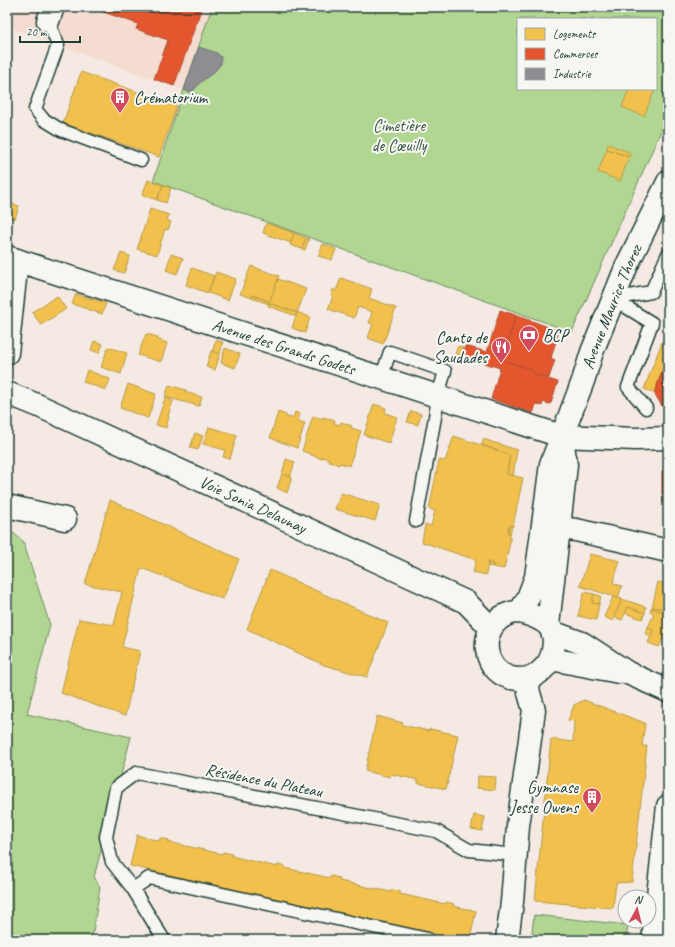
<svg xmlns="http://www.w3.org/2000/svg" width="675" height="947" viewBox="0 0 675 947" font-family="Caveat,sans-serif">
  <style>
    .built { fill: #f4dcd1 }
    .green { fill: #b1d691; stroke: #688a62; fill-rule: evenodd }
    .homes { fill: #f2c14e; stroke: #b39946 }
    .shops { fill: #e4572e; stroke: #a94f30 }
    .industry { fill: #8d8d92; stroke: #6c7576 }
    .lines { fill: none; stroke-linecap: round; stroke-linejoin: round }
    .service-casing { stroke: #1f3d34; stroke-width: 15 }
    .minor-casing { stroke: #1f3d34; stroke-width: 25 }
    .tertiary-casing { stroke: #1f3d34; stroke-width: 25 }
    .secondary-casing { stroke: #1f3d34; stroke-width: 25 }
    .service { stroke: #f6f6f2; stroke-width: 12 }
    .minor { stroke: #f6f6f2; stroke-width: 22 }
    .tertiary { stroke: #f6f6f2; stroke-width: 22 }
    .secondary { stroke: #f6f6f2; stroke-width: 22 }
    .labels { text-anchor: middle; stroke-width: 4; stroke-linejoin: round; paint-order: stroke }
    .poi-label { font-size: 17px; fill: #1f3d34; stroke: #f6f6f2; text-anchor: start }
    .park-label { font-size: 17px; fill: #3c5c47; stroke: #f6f6f2 }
    .street-label { font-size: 17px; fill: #1f3d34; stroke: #f6f6f2 }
  </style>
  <rect width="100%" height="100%" fill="#f5eae3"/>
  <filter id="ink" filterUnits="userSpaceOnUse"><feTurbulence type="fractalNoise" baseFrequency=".025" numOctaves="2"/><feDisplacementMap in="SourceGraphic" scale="8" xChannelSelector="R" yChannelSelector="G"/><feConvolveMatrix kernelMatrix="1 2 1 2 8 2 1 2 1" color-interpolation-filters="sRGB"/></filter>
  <g filter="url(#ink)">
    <polygon class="built" points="7,7 212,7 184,90 7,27 9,23 7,22"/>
    <g class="green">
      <path d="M212,7H668V115L572,332L153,181ZM518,19H656V89H518Z"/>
      <polygon points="7,528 23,541 50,625 27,714 131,737 94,877 100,887 93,932 89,940 7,940"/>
      <polygon points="534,915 628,925 626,940 531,940"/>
    </g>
    <g class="homes">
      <polygon points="81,72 177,106 159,157 63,123"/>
      <polygon points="629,89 655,89 644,116 622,107"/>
      <polygon points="608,144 631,153 629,157 607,149"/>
      <polygon points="607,149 629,157 620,181 598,172"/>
      <polygon points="148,180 163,185 157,200 142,195"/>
      <polygon points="163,185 171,188 166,203 157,200"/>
      <polygon points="7,202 19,206 15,219 7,216"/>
      <polygon points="150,209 169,215 167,220 171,222 168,230 165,229 157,255 137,249"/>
      <polygon points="266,223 294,233 291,243 263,233"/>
      <polygon points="294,233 306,238 302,249 290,245"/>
      <polygon points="306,238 309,239 305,250 302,249"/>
      <polygon points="323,244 336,249 332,260 318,256"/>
      <polygon points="121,253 130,256 124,273 114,270"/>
      <polygon points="171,254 183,258 177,274 166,270"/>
      <polygon points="251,266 279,276 270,302 253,295 252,298 240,294"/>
      <polygon points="192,268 214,276 208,293 186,285"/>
      <polygon points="216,272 236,279 228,300 208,293"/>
      <polygon points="341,278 372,289 369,298 396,308 383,344 368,338 373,324 369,323 372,312 358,307 354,318 328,309 333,296 331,295 333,289 336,291"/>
      <polygon points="278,279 306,289 297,313 269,303"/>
      <polygon points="76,294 106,303 102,314 72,304"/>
      <polygon points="253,295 270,302 269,304 252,298"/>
      <polygon points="57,296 66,309 41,325 32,312"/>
      <polygon points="269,303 297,313 296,316 268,306"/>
      <polygon points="297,312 310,317 305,333 292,328"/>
      <polygon points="668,326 668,356 654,393 644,389"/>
      <polygon points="146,334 158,337 157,339 167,343 161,362 138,355"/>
      <polygon points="216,340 223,342 220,354 212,352"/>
      <polygon points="94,341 103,344 99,353 91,350"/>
      <polygon points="458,346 463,348 460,355 455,354"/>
      <polygon points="108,347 127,353 121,374 101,367"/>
      <polygon points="225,348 240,354 235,368 221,363"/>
      <polygon points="211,351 220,354 215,370 206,367"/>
      <polygon points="87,370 110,379 106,390 83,382"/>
      <polygon points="128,384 156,394 148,418 120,408"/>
      <polygon points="169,385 186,390 185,392 202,397 199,406 165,397"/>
      <polygon points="165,398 173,401 168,416 169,417 166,428 156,425"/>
      <polygon points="374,404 386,408 385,413 397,417 389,443 364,435"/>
      <polygon points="411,411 421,414 418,425 407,422"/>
      <polygon points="278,412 286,415 286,417 293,418 295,412 300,414 298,421 305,423 297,448 270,438"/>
      <polygon points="313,416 323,419 323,417 335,420 334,423 340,425 341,422 352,426 351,428 361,431 349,466 340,463 339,465 329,461 329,459 322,457 322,459 311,455 311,454 302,451"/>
      <polygon points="209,427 237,435 230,459 223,457 225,450 203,444"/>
      <polygon points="195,433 203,436 198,450 190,448"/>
      <polygon points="454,436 510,455 507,474 523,478 513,526 509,526 508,533 510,534 510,542 504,569 493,567 493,564 488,562 486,575 473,572 476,560 422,542 425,524 431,526 435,511 429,509 439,460 445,461"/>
      <polygon points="483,439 517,450 513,476 507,474 510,455 482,445"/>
      <polygon points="286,459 295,462 290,477 282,474"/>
      <polygon points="282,474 292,477 287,493 277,488"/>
      <polygon points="341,493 380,505 375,521 335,509"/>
      <polygon points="110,500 239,559 223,599 141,568 122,647 140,651 125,716 61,693 79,619 114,625 122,592 85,584"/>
      <polygon points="509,526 512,526 510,534 508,533"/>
      <polygon points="590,554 620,561 613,583 622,586 618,598 580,586"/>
      <polygon points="488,562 493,564 493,567 488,566"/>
      <polygon points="270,570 388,623 367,677 324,665 247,629"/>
      <polygon points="658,582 668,584 668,610 652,607"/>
      <polygon points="584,592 594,594 592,603 599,604 596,620 578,616"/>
      <polygon points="594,594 601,596 599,604 592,603"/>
      <polygon points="613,597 622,599 613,621 604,617"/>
      <polygon points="622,599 646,607 645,613 628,607 622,620 614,617"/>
      <polygon points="628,607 645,613 642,619 625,613"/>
      <polygon points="652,607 668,610 668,614 652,609"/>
      <polygon points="651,608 668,614 668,628 659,647 648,643 653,630 648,627 654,614 650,611"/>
      <polygon points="648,627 653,630 651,636 645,633"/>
      <polygon points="584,700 645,723 642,746 647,746 632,882 616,883 613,908 535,901 551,739 573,742 574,721 568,720 574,705"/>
      <polygon points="377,716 403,723 402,725 429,731 430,729 458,735 446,789 418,783 418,780 391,774 390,777 365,771"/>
      <polygon points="478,776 496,777 495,790 477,788"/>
      <polygon points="474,815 485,817 482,831 471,829"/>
      <polygon points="137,835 159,841 160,838 169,840 168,842 222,854 223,852 232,854 231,856 277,867 277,865 285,866 285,868 330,878 331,876 340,878 339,881 391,892 392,890 400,891 400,894 445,904 446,902 454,904 453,906 476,911 470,940 460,940 130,866"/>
    </g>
    <g class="shops">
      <polygon points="89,7 202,7 174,86 154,79 168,40 136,29 138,24"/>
      <polygon points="500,310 516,315 503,360 531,369 531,371 533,374 558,382 551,403 549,404 543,402 542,406 536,404 534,411 533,413 491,399 500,368 462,356 465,346 487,352"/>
      <polygon points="516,315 559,331 551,358 555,360 549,378 533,374 531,371 531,369 503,360"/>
      <polygon points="668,356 668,406 662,406 654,393"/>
      <polygon points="662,471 668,471 668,502 663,502 663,494 662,494"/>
    </g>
    <polygon class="industry" points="199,47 217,53 221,57 221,64 214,72 201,82 193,91 189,92 184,90"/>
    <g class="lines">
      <defs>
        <g id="service">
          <polyline points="48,21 58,45 35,109 43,119 61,130 141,160"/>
          <polyline points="613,299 652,323 628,387 646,408"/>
          <polyline points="613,299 651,292 668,254"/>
          <polyline points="381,378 390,352 445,371 438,396 435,417 416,521"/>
          <polyline points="133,889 149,878 428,939"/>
          <polyline points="164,940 133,889 112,862 106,837 116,788 136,773 436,831 469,850 515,855"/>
        </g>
        <g id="minor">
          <polyline points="48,21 53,7"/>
          <path id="s1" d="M7,257L561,436"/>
          <polyline points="7,353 17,260"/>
          <polyline points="7,506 65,519"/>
          <polyline points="559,528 576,530 668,551"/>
          <polyline points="653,940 668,806"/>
        </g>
        <polyline id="tertiary" points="561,436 636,439 668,438"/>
        <g id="secondary">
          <path id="s2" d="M7,393L37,405L466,602L491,628"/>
          <path id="s3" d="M520,612L528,598L536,577L551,464L583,381L592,352L627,265L668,182"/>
          <path d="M520,612C530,615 540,617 548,625C558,634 554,658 545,667C537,676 530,679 518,679C482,677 475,627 508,614C512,612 516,612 520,612Z"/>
          <polyline points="548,625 566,465 562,438"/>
          <polyline points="552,632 582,643 628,673 668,691"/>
          <polyline points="551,659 619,672"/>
          <polyline points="507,940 512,902 518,826 534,710 529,693 527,679"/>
        </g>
      </defs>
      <use href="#service" class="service-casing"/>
      <use href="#minor" class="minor-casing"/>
      <use href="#tertiary" class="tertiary-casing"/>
      <use href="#secondary" class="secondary-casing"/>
      <use href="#service" class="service"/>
      <use href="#minor" class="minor"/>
      <use href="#tertiary" class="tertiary"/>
      <use href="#secondary" class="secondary"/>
    </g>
  </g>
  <defs>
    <symbol id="building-pin" viewBox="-11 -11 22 30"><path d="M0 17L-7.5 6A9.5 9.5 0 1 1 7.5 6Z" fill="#d1495b" stroke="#f6f6f2"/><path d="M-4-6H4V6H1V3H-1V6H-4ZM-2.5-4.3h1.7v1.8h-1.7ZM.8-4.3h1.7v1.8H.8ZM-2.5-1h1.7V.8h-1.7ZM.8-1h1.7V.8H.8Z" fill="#fff"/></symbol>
    <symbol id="bank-pin" viewBox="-11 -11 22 30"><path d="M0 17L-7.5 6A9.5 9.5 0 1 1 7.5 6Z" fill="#d1495b" stroke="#f6f6f2"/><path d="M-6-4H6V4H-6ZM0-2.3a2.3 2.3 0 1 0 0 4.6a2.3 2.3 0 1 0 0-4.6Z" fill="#fff"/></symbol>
    <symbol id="restaurant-pin" viewBox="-11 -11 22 30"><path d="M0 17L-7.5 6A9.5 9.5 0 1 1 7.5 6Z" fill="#d1495b" stroke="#f6f6f2"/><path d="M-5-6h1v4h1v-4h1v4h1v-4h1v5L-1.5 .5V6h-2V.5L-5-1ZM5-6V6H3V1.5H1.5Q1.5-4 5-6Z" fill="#fff"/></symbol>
  </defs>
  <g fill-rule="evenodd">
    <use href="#building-pin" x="109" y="86" width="22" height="30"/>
    <use href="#bank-pin" x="518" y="324" width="22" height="30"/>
    <use href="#restaurant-pin" x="490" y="336" width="22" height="30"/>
    <use href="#building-pin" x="581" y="786" width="22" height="30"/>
  </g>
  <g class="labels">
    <g class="poi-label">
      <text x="134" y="103">Crématorium</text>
      <text x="543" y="341">BCP</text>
      <text x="487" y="343" text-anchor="end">Canto de<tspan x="487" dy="20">Saudades</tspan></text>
      <text x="578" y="793" text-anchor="end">Gymnase<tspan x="578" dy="20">Jesse Owens</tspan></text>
    </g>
    <g class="park-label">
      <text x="399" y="131">Cimetière<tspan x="399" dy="20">de Cœuilly</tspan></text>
    </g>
    <g class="street-label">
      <text dy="6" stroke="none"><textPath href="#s3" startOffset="321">Avenue Maurice Thorez</textPath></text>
      <text dy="6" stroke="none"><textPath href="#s1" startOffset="291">Avenue des Grands Godets</textPath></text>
      <text dy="6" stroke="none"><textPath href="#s2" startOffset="270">Voie Sonia Delaunay</textPath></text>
      <text transform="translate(264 780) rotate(11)" y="6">Résidence du Plateau</text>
    </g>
  </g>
  <rect width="675" height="947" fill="none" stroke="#f6f6f2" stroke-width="24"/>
  <rect x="12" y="12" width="651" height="923" fill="none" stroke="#1f3d34" stroke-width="1.5" filter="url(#ink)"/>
  <rect x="517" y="18" width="140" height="72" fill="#f6f6f2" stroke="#a0aca6"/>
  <rect x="525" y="28" width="20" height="12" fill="#f2c14e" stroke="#a0aca6"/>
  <text x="553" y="38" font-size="12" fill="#1f3d34">Logements</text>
  <rect x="525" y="48" width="20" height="12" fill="#e4572e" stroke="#a0aca6"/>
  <text x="553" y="58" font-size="12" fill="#1f3d34">Commerces</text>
  <rect x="525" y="68" width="20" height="12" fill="#8d8d92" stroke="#a0aca6"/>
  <text x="553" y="78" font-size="12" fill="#1f3d34">Industrie</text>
  <g transform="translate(637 909) rotate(7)"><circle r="19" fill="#f6f6f2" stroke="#a0aca6"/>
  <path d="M0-3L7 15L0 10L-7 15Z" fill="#d1495b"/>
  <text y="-6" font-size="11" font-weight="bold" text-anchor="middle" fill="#1f3d34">N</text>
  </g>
  <path d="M20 36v6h60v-6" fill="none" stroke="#1f3d34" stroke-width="2"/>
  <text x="26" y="36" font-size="12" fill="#1f3d34" stroke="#f6f6f2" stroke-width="3" paint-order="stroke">20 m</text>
</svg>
